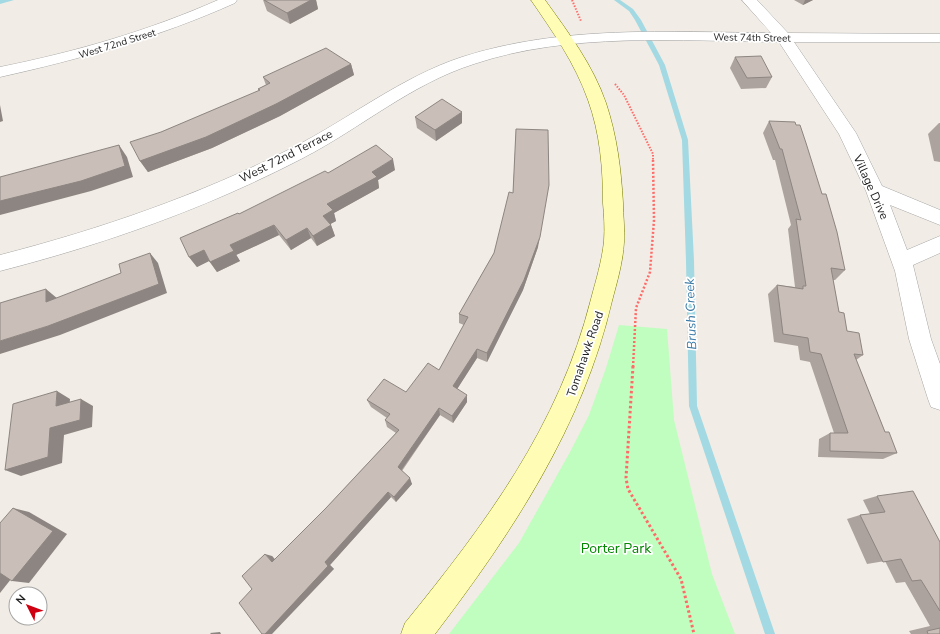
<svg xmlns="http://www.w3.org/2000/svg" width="940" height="634" viewBox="0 0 940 634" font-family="'Nunito Sans',sans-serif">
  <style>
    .park { fill: #c0febf }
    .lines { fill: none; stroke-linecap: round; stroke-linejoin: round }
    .stream { fill: #a2d9e2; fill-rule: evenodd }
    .street-casing { stroke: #a6a6a6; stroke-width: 1 }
    .secondary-casing { stroke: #7a7d00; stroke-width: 1 }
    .path-far2 { stroke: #ff6b68; stroke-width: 2; stroke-dasharray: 1.5 1.5; stroke-linecap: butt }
    .path-far1 { stroke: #ff6b68; stroke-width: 2.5; stroke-dasharray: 2 2; stroke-linecap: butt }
    .path { stroke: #ff6b68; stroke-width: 3; stroke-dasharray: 2.5 2.5; stroke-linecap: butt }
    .street { fill: #fff; fill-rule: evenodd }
    .secondary { fill: #fffcb5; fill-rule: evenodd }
    .wall { fill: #ada39e }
    .shaded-wall { fill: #8d8581 }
    .building { fill: #c9beb8; stroke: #8d8581 }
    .labels { text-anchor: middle; stroke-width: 3.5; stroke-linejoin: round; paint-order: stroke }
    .far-street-label { font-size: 10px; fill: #1f1f1f; stroke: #fff }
    .street-label { font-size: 12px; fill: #1f1f1f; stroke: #fff }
    .water-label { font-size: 13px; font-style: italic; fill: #3e7ca7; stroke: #fff }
    .near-park-label { font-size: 14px; fill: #038902; stroke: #fff }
  </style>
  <rect width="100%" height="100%" fill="#f1ece5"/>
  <polygon class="park" points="619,325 667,329 674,420 712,574 735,634 449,634 519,543 570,452 589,415 606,368"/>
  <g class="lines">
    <g class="stream">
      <polygon points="0,0 14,0 0,4"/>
      <polygon points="614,0 620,0 633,9 641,20 665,65 688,140 694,261 697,406 775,634 765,634 689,406 686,261 682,140 659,65 635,20 629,11"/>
    </g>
    <defs>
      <g id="street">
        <path d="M218,0H237L235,3C159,37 81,59 0,77V67C75,52 148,31 218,0Z"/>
        <path d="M742,0H757L788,33L940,34V42H794L856,133L882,186L940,210V225L890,205L907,250L940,236V253L913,265L931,339L940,364V410L931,407L928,399L909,339L895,271L866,191L839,134L779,42C680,41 569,32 474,64C411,84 361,128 303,158C207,208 105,244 0,271V255C101,229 199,195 292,148C349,119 401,77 462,57C561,25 669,32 771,33Z"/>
      </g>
      <path id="secondary" d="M531,0H545C568,32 593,65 606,103C617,136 621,169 623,203C623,216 625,229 624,242C623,262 617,282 612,301C583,426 512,533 435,634H401L405,623C486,523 559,426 591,299C596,280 602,261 604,241C605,228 604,215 603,203C603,168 600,133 588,100C575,63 553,32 531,0Z"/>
    </defs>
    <use href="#street" class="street-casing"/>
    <use href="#secondary" class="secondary-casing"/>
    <g class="path-far2">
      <polyline points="572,0 581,21"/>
      <polyline points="615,84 624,95 653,154 653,161"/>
    </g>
    <polyline class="path-far1" points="633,367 636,308 650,272 654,220 653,160"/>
    <polyline class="path" points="633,366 626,478 628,489 681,579 694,634"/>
    <use href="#street" class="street"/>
    <use href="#secondary" class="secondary"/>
  </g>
  <g class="wall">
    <polygon points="263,0 316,0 318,9 290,24 267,11"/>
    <polygon points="794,0 813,0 803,5"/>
    <polygon points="735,57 772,77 766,88 741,89 730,68"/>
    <polygon points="351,64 354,75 280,116 212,148 148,172 140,161 161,132 259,91 258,89 266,85 263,77"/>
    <polygon points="415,117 462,123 436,141 417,128"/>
    <polygon points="769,121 845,270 835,280 833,280 839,312 847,331 863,355 856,360 885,432 897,453 883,459 818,457 819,439 830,433 834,433 810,362 800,360 798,346 774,342 768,294 777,285 795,287 788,229 791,225 775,160 773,160 763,133"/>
    <polygon points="939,123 940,123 940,162 934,161 928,134"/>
    <polygon points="516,129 538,247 523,290 487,362 477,358 457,389 467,402 453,423 440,415 402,471 412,484 396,502 391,497 330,565 334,569 252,589 272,556 275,559 326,508 396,433 387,427 385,420 387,418 371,407 367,400 406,392 439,370 464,325 459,323 459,314 494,253 513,193"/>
    <polygon points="395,170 378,180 379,188 334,213 336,221 330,224 331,225 335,236 317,246 311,238 291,250 279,235 236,255 240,261 217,272 209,261 197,267 189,257 239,214 328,173"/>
    <polygon points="877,496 940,542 940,634 911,634 909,631 930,626 905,582 896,583 885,561 867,564 847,519 860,515 870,514 863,500"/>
  </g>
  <g class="shaded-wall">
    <polygon points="311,0 316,0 318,9 290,24 287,13"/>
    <polygon points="805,0 813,0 803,5"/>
    <polygon points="351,64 354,75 280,116 212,148 148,172 140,161"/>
    <polygon points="0,105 3,121 0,122"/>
    <polygon points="462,112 462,123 436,141 435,130"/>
    <polygon points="119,145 127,157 133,177 91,191 0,215 0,201"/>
    <polygon points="393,159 395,170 378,180 379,188 334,213 336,221 327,226 323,216 327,204 372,172"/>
    <polygon points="274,225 279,235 236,255 230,245"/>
    <polygon points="331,225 335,236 317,246 313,236"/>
    <polygon points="307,228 311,238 291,250 286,240"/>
    <polygon points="540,237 538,247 523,290 487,362 487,353"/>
    <polygon points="204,250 211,260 197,267 189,257"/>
    <polygon points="234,251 240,261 217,272 210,262"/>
    <polygon points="150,253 158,263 167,293 60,335 0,354 0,341 48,326"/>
    <polygon points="46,289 58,299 46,302"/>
    <polygon points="477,349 477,358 454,394 453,386"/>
    <polygon points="57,391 70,399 69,413 56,406"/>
    <polygon points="467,395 467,402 453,423 452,416"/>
    <polygon points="81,399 93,406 92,427 64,435 62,463 21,476 5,470 50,428"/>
    <polygon points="439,408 440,415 400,472 398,467"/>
    <polygon points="410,478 412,484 396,502 394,497"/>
    <polygon points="388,492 391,497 330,565 334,569 272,634 265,634 325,562"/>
    <polygon points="13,508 29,512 67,534 29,583 12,581"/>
    <polygon points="265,554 272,556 279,565 272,562"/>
    <polygon points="0,572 15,574 0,593"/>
    <polygon points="220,632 221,634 211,634 210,633"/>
  </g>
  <g class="building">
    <polygon points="264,0 311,0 287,13"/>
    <polygon points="326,48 351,64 276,104 206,137 140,161 130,142 161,132 260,90 258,89 270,83 263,77"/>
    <polygon points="761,56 772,77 747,78 735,57"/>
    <polygon points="442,99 462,112 435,130 415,117"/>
    <polygon points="769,121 795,122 796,125 800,125 806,143 822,194 826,194 837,232 845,270 831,268 839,312 844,313 847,331 859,333 863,355 854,354 885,432 889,432 897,453 830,451 830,433 848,433 821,354 810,352 808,338 783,334 777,285 803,289 803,286 806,286 796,219 801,220 782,149 780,149"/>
    <polygon points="516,129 548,130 549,185 540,237 524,280 487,353 477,349 453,386 467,395 452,416 439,408 398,467 410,478 394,497 388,492 325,562 328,566 265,634 262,634 239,603 252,589 242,576 265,554 272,562 326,508 399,430 385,420 390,414 367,400 384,379 406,392 428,363 439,370 468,317 459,314 494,253 509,192 513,193"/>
    <polygon points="119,145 125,166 81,181 0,201 0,177"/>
    <polygon points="376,145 393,159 372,172 377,177 327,204 333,210 323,216 331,225 313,236 307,228 286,240 274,225 230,245 234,251 210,262 204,250 189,257 180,238 238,213 239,214 325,171 328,173"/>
    <polygon points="150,253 159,284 48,326 0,341 0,303 46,289 46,302 121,273 119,264"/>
    <polygon points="57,391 56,406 81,399 80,420 50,428 48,457 5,470 13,404"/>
    <polygon points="913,491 940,542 940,611 921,580 912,581 901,559 883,562 860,515 885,512 877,496"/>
    <polygon points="13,508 53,531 12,581 0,573 0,523"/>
    <polygon points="940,628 940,634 928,634 927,631"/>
  </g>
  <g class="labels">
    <g class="far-street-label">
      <text transform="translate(752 37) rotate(1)" y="4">West 74th Street</text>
      <text transform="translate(117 43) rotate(-17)" y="4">West 72nd Street</text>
    </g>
    <g class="street-label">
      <text transform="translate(286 156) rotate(-27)" y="4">West 72nd Terrace</text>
      <text transform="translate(871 187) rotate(66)" y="4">Village Drive</text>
      <text transform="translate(585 354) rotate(-71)" y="4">Tomahawk Road</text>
    </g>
    <g class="water-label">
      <text transform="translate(690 314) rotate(-92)" y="5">Brush Creek</text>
    </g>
    <g class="near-park-label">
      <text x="616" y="553">Porter Park</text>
    </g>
  </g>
  <g transform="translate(28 606) rotate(312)"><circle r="19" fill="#ffffff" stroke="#a5a5a5"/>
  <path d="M0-3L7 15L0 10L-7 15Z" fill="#cf0012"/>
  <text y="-6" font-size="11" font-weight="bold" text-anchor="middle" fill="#1f1f1f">N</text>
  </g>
</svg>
